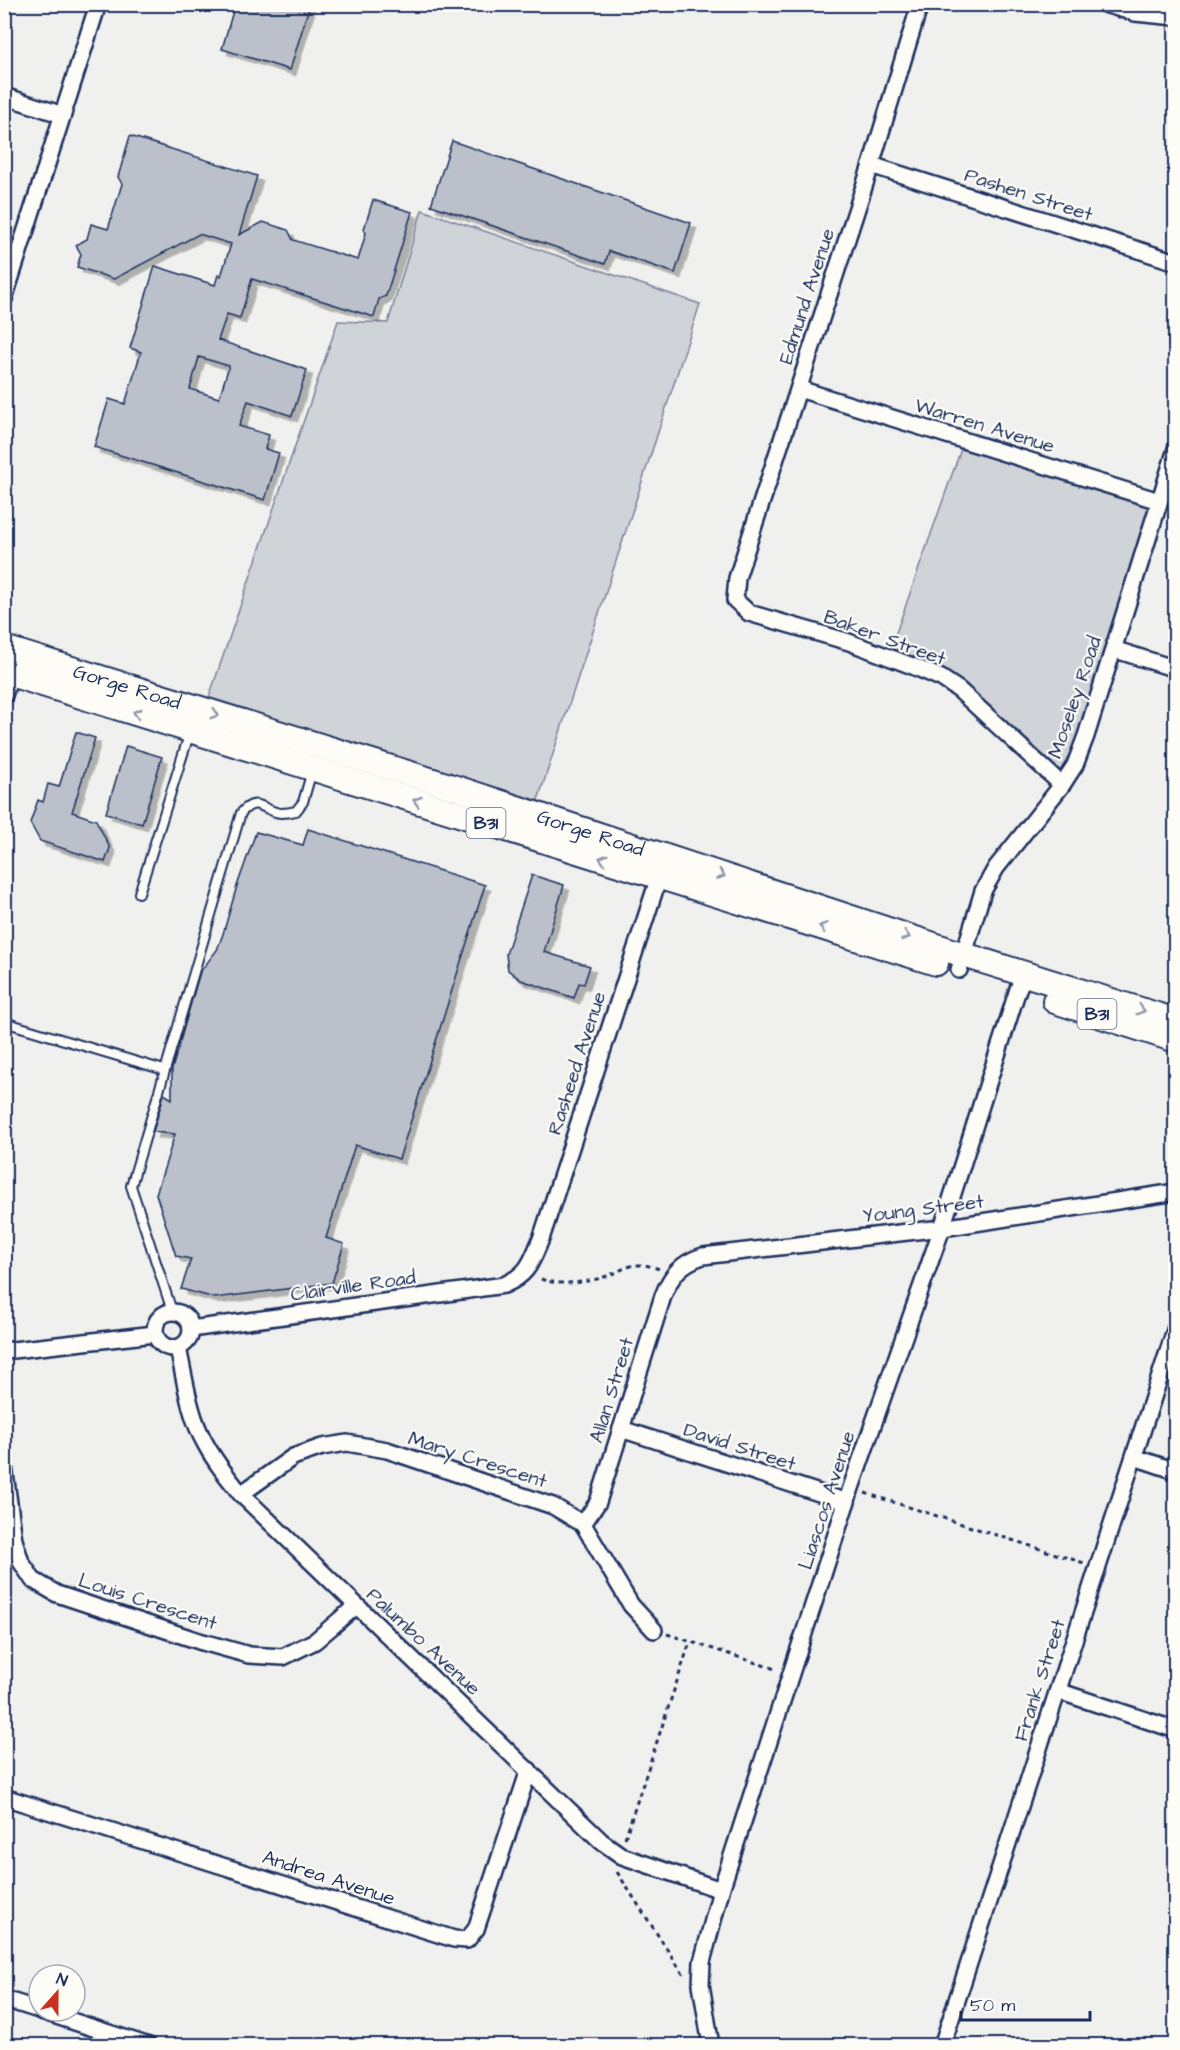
<svg xmlns="http://www.w3.org/2000/svg" width="1180" height="2050" viewBox="0 0 1180 2050" font-family="'Architects Daughter',sans-serif">
  <style>
    .green { fill: #d0d3d8; stroke: #76819b; stroke-width: 1.5 }
    .building { fill: #bbc0ca; stroke: #1b2f5e; stroke-width: 1.5; fill-rule: evenodd; filter: url(#shadow) }
    .lines { fill: none; stroke-linecap: round; stroke-linejoin: round }
    .lane-casing { stroke: #1b2f5e; stroke-width: 12 }
    .street-casing { stroke: #1b2f5e; stroke-width: 20 }
    .primary-casing { stroke: #1b2f5e; stroke-width: 28 }
    .path { stroke: #1b2f5e; stroke-width: 3; stroke-dasharray: 4.5 4.5; stroke-linecap: butt }
    .lane { stroke: #fdfcf7; stroke-width: 8 }
    .street { stroke: #fdfcf7; stroke-width: 15 }
    .primary { stroke: #fdfcf7; stroke-width: 24 }
    .oneway { stroke: #8c96aa }
    .labels { text-anchor: middle; stroke-width: 4.5; stroke-linejoin: round; paint-order: stroke }
    .shield { fill: #fdfcf7; stroke: #5f6c8c; stroke-width: 1.5 }
    .shield-label { font-size: 18px; font-weight: bold; fill: #1b2f5e }
    .street-label { font-size: 20px; fill: #1b2f5e; stroke: #fdfcf7 }
  </style>
  <defs>
    <filter id="shadow"><feDropShadow dx="5.5" dy="5.5" stdDeviation="0" flood-color="#0004"/></filter>
  </defs>
  <rect width="100%" height="100%" fill="#f0f0ee"/>
  <filter id="ink" filterUnits="userSpaceOnUse"><feTurbulence type="fractalNoise" baseFrequency=".0167" numOctaves="2"/><feDisplacementMap in="SourceGraphic" scale="12" xChannelSelector="R" yChannelSelector="G"/><feConvolveMatrix kernelMatrix="1 2 1 2 8 2 1 2 1" color-interpolation-filters="sRGB"/></filter>
  <g filter="url(#ink)">
    <g class="green">
      <polygon points="422,210 700,304 536,806 208,700 338,321 388,323"/>
      <polygon points="961,449 1150,506 1083,726 1060,773 949,674 890,650"/>
    </g>
    <g class="building">
      <polygon points="235,4 310,4 290,70 222,49"/>
      <path d="M130,136L257,176L239,235L263,222L288,230L293,240L358,260L366,233L364,229L373,200L412,212L386,296L379,299L374,317L252,279L240,318L227,314L218,340L307,370L292,416L248,401L239,426L269,435L265,449L279,453L265,500L94,447L109,399L125,404L141,352L130,348L155,266L215,285L218,275L221,276L231,244L199,234L114,279L77,267L81,254L76,245L87,239L91,224L108,229L122,184L118,177ZM199,357L229,366L219,398L190,389Z"/>
      <polygon points="452,141 691,223 675,273 609,251 605,264 431,205"/>
      <polygon points="76,732 95,738 72,812 96,820 110,848 105,862 40,841 30,823 38,800 43,802 48,784 59,787"/>
      <polygon points="126,746 162,757 142,824 106,813"/>
      <polygon points="308,829 485,885 399,1159 355,1145 326,1238 344,1244 332,1283 215,1298 181,1289 191,1259 176,1256 156,1194 175,1134 153,1132 164,1094 172,1099 172,1069 200,972 217,950 223,934 237,886 256,832 303,845"/>
      <polygon points="532,875 564,885 544,952 590,966 584,984 579,983 574,998 521,980 508,970 506,954"/>
    </g>
    <g class="lines">
      <defs>
        <g id="lane">
          <polyline points="139,893 190,732"/>
          <polyline points="4,1022 164,1070"/>
          <path d="M172,1311L131,1186L241,813C257,795 263,811 281,813C286,813 292,812 296,811L303,802L312,771"/>
        </g>
        <g id="street">
          <polyline points="920,4 871,165 737,578 735,600 749,613 849,642 915,667 941,678 959,690 1062,785"/>
          <polyline points="1104,4 1135,13 1176,17"/>
          <polyline points="4,96 63,115"/>
          <polyline points="871,165 1176,262"/>
          <polyline points="4,299 98,4"/>
          <polyline points="799,389 1159,501"/>
          <polyline points="1113,649 1176,669"/>
          <polyline points="4,695 11,674"/>
          <polyline points="959,970 983,891 996,868 1062,785 1075,765 1086,736 1176,449"/>
          <circle cx="173" cy="1330" r="18"/>
          <path d="M191,1329L504,1285C529,1274 531,1262 541,1239L661,871"/>
          <path d="M178,1348C185,1379 189,1415 205,1443C215,1462 228,1478 241,1494L601,1841L622,1856L721,1890"/>
          <polyline points="4,1351 155,1334"/>
          <polyline points="621,1429 847,1502"/>
          <polyline points="1134,1457 1176,1471"/>
          <polyline points="4,1466 14,1540 21,1562 33,1580 57,1594 199,1641 249,1655 283,1657 315,1641 356,1606"/>
          <polyline points="241,1494 293,1457 322,1447 347,1443 387,1450 553,1506 583,1524 631,1605 654,1630"/>
          <path d="M583,1524L598,1502L663,1296C671,1275 681,1263 703,1256L942,1228L1176,1192"/>
          <polyline points="1058,1691 1176,1730"/>
          <polyline points="4,1797 454,1939 467,1940 476,1929 529,1770"/>
          <polyline points="4,1999 39,2010"/>
          <polyline points="41,2011 149,2046"/>
          <polyline points="711,2046 701,1984 702,1962 721,1890 851,1488 942,1228 1018,989 1025,974"/>
          <polyline points="942,2046 1176,1327"/>
        </g>
        <g id="primary">
          <path id="s1" d="M4,648L459,789L964,955L1176,1021"/>
          <polyline points="4,672 936,963"/>
          <polyline points="1055,1001 1176,1040"/>
        </g>
      </defs>
      <use href="#lane" class="lane-casing"/>
      <use href="#street" class="street-casing"/>
      <use href="#primary" class="primary-casing"/>
      <g class="path">
        <path d="M541,1279C560,1286 587,1283 607,1276C619,1272 628,1264 642,1265C648,1265 655,1268 661,1269"/>
        <polyline points="865,1493 1084,1563"/>
        <polyline points="667,1634 775,1669"/>
        <polyline points="625,1838 690,1642"/>
        <polyline points="617,1872 685,1977"/>
      </g>
      <use href="#lane" class="lane"/>
      <use href="#street" class="street"/>
      <use href="#primary" class="primary"/>
    </g>
    <defs><path id="oneway-chevron" d="M-2-3.5L2.5 0L-2 3.5" fill="none" stroke-width="1.6" stroke-linecap="round" stroke-linejoin="round" transform="scale(1.5)"/></defs>
    <g class="oneway">
      <use href="#oneway-chevron" transform="translate(137 713) rotate(-162)"/>
      <use href="#oneway-chevron" transform="translate(215 714) rotate(17)"/>
      <use href="#oneway-chevron" transform="translate(417 801) rotate(-163)"/>
      <use href="#oneway-chevron" transform="translate(603 859) rotate(-163)"/>
      <use href="#oneway-chevron" transform="translate(721 875) rotate(18)"/>
      <use href="#oneway-chevron" transform="translate(823 927) rotate(-162)"/>
      <use href="#oneway-chevron" transform="translate(906 936) rotate(18)"/>
      <use href="#oneway-chevron" transform="translate(1141 1010) rotate(17)"/>
    </g>
  </g>
  <g class="labels">
    <g class="shield">
      <rect x="466.5" y="808" width="39" height="30" rx="4.5"/>
      <rect x="1077.5" y="999" width="39" height="30" rx="4.5"/>
    </g>
    <g class="shield-label">
      <text x="486" y="829">B31</text>
      <text x="1097" y="1020">B31</text>
    </g>
    <g class="street-label">
      <text transform="translate(1029 194) rotate(18)" y="7">Pashen Street</text>
      <text transform="translate(806 296) rotate(-72)" y="7">Edmund Avenue</text>
      <text transform="translate(985 425) rotate(17)" y="7">Warren Avenue</text>
      <text transform="translate(885 637) rotate(20)" y="7">Baker Street</text>
      <text dy="7" stroke="none"><textPath href="#s1" startOffset="129">Gorge Road</textPath></text>
      <text transform="translate(1074 697) rotate(-71)" y="7">Moseley Road</text>
      <text dy="7" stroke="none"><textPath href="#s1" startOffset="615">Gorge Road</textPath></text>
      <text transform="translate(576 1063) rotate(-72)" y="7">Rasheed Avenue</text>
      <text transform="translate(923 1208) rotate(-7)" y="7">Young Street</text>
      <text transform="translate(353 1285) rotate(-8)" y="7">Clairville Road</text>
      <text transform="translate(611 1390) rotate(-73)" y="7">Allan Street</text>
      <text transform="translate(740 1446) rotate(18)" y="7">David Street</text>
      <text transform="translate(478 1459) rotate(18)" y="7">Mary Crescent</text>
      <text transform="translate(826 1500) rotate(-72)" y="7">Liascos Avenue</text>
      <text transform="translate(148 1601) rotate(18)" y="7">Louis Crescent</text>
      <text transform="translate(424 1641) rotate(43)" y="7">Palumbo Avenue</text>
      <text transform="translate(1039 1680) rotate(-72)" y="7">Frank Street</text>
      <text transform="translate(329 1877) rotate(18)" y="7">Andrea Avenue</text>
    </g>
  </g>
  <rect width="1180" height="2050" fill="none" stroke="#fdfcf7" stroke-width="24"/>
  <rect x="12" y="12" width="1156" height="2026" fill="none" stroke="#1b2f5e" stroke-width="2" filter="url(#ink)"/>
  <g transform="translate(57 1993) rotate(21)"><circle r="28" fill="#fdfcf7" stroke="#a3aaba" stroke-width="1.5"/>
  <path d="M0-4.5L10 22L0 15L-10 22Z" fill="#c8321e"/>
  <text y="-9" font-size="16" font-weight="bold" text-anchor="middle" fill="#1b2f5e">N</text>
  </g>
  <path d="M961 2011v9h129v-9" fill="none" stroke="#1b2f5e" stroke-width="3"/>
  <text x="970" y="2011" font-size="18" fill="#1b2f5e" stroke="#fdfcf7" stroke-width="4.5" paint-order="stroke">50 m</text>
</svg>
